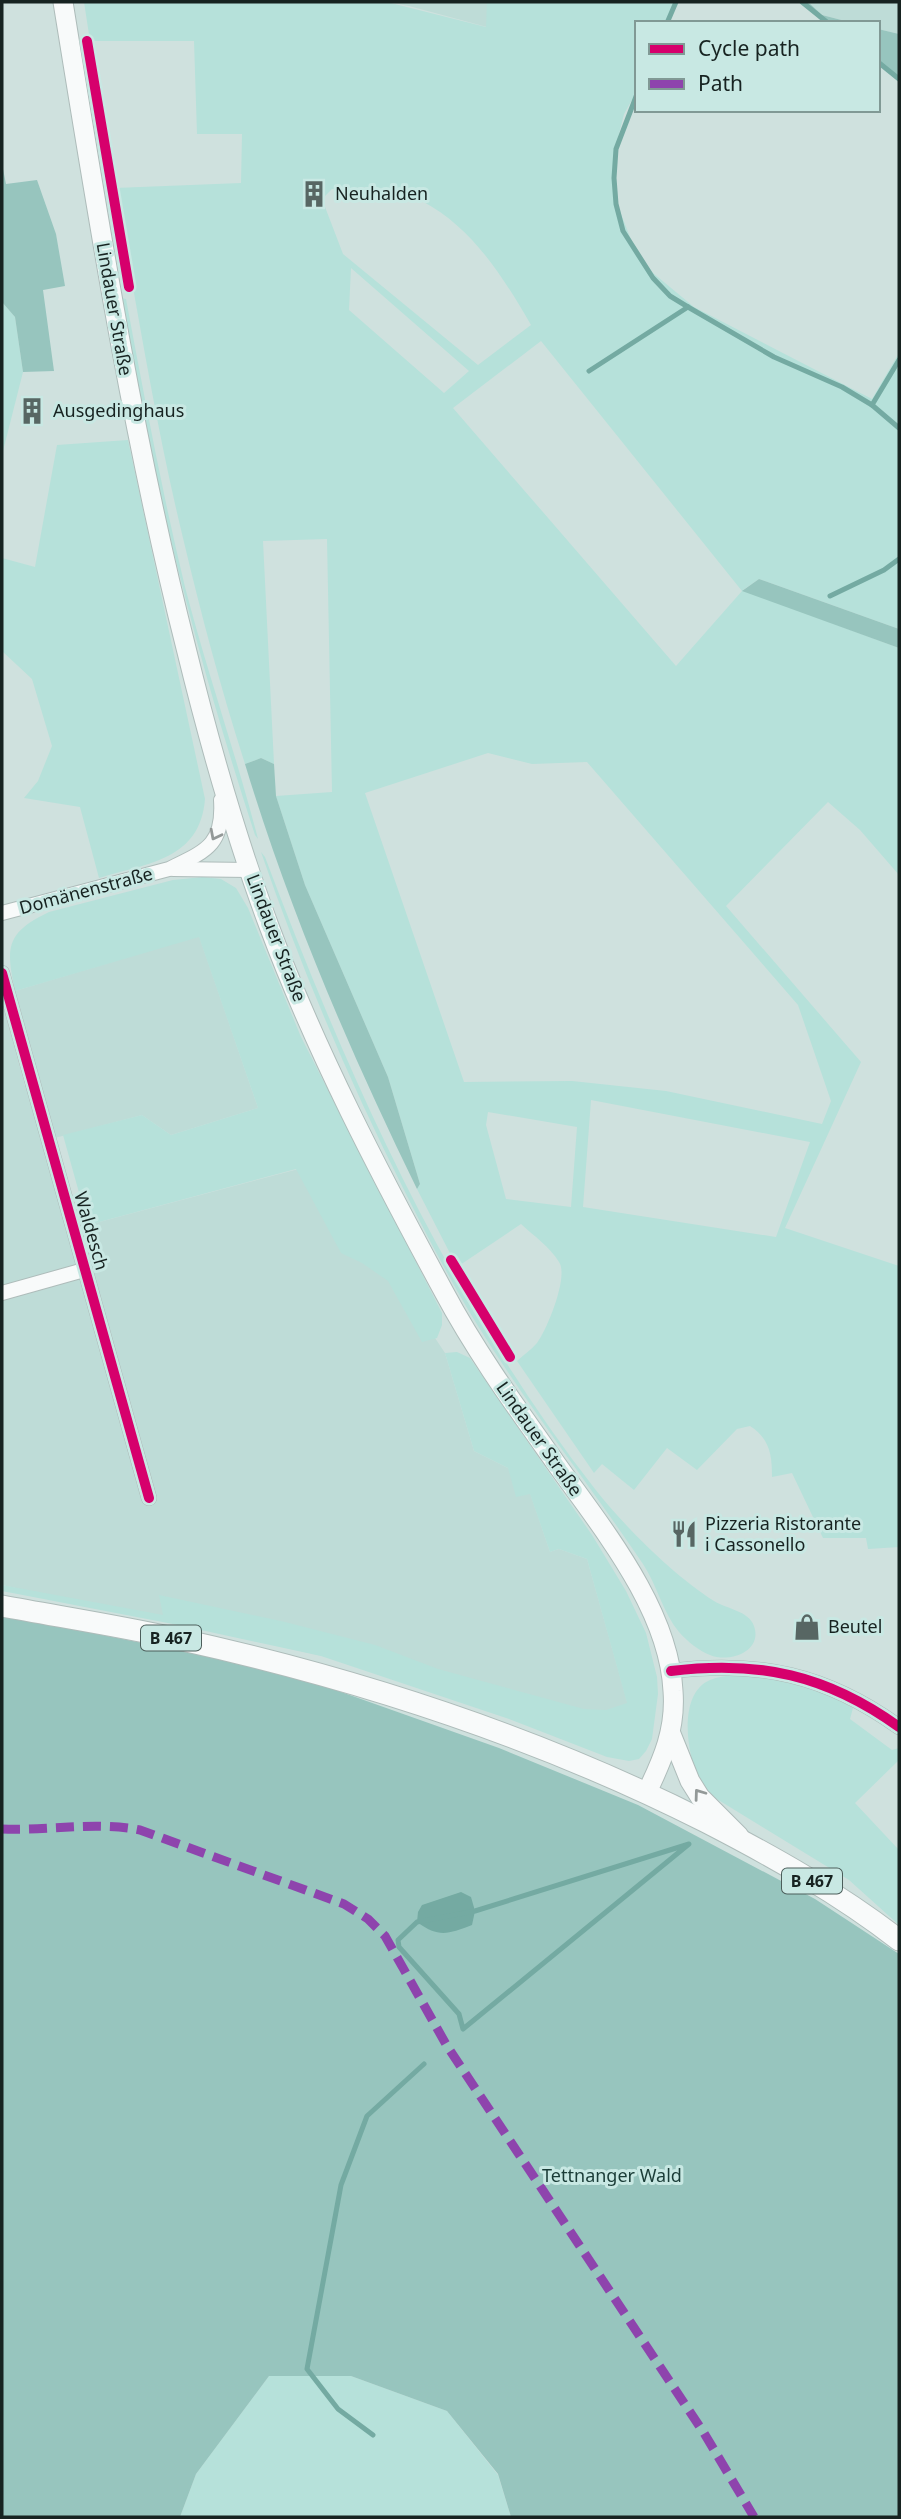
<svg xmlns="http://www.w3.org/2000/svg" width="901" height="2519" viewBox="0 0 901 2519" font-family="'Noto Sans',sans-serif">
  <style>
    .built { fill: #bedcd7 }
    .green { fill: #b6e1da; fill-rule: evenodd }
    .forest { fill: #97c5be }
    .water { fill: #74aaa2 }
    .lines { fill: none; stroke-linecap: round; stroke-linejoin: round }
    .stream { stroke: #74aaa2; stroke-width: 5 }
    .minor-casing { stroke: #aebcba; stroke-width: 16 }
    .secondary-casing { stroke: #aebcba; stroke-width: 21 }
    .primary-casing { stroke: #aebcba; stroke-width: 23 }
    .minor { stroke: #f8fafa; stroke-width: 14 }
    .secondary { stroke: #f8fafa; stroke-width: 19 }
    .primary { stroke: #f8fafa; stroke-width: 21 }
    .quiet { stroke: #8e44ad; stroke-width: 9; stroke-dasharray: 18 9; stroke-linecap: butt }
    .cycleway-casing { stroke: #c8e8e3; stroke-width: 15 }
    .cycleway { stroke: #d6006c; stroke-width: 10 }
    .oneway { stroke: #939998 }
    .labels { text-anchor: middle; stroke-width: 6; stroke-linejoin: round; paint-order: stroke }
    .shield { fill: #c8e8e3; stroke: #4c5e5b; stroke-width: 2 }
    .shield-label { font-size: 16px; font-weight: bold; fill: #172321 }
    .poi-label { font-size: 18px; fill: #172321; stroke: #c8e8e3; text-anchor: start }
    .street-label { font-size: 18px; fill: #172321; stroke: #c8e8e3 }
    .park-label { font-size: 18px; fill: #1a3c37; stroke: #c8e8e3 }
  </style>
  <rect width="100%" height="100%" fill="#cfe1de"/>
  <g class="built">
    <polygon points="388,2 487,2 487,27 409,6"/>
    <polygon points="807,2 899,2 899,34 878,29 878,23 853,23 822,15"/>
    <polygon points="199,936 258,1108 171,1135 142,1115 47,1140 73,1229 340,1158 415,1308 445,1353 474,1451 508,1468 530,1493 550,1552 559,1549 587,1559 631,1716 595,1726 435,1681 2,1585 2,1002 25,1086 38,1083 15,991"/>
  </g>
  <g class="green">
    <path d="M84,2H387L486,27L487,2H675L666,23H637V91L624,114L613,158L617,204L634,247L653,273L694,307L872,399L899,353V629L759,579L743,590L899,648V875L860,830L828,802L726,906L861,1062L785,1228L899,1266V1547L868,1549L866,1538H823L792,1473L772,1477C772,1455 770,1439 750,1426L737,1429L697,1470L667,1448L634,1490L602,1464L594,1473L517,1361C523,1355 531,1350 537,1343C547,1330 569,1276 559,1262C550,1247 534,1236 521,1224L457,1267L417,1189L420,1184L388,1077L305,885L276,796L332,792L327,539L263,541L274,764L261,758L245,764C221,689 201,614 183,538C155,423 137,305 115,188L241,183L242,134H197L194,41H90ZM375,187C390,191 409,193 422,201C473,228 503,277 531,325L478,365L343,254L322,199L332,189ZM351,268L469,371L444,393L349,310ZM541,341L742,591L676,666L453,408ZM488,753L532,764L587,762L798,1005L831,1101L822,1124L666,1091L572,1081L464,1082L365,793ZM591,1100L810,1142L776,1237L583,1207ZM488,1112L577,1127L571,1207L506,1199L486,1125Z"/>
    <path d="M122,298L126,299C144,395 162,492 185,587C207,672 236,754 258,839L255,835C197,657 152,483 122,298Z"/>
    <polygon points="2,302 15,317 23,372 2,455"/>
    <path d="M128,440L205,799C200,860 148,863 99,878L80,807L24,798L38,781L52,746L32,679L2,651V558L35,567L57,445Z"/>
    <path d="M261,852L265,857C349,1080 448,1300 595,1489C625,1527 673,1575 714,1601C727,1609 749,1611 754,1626C763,1652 729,1663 710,1655C699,1651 687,1641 679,1632C663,1613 657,1585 643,1564C589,1484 529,1408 478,1326C451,1282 427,1236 404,1190C349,1081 301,968 261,852Z"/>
    <path d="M203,877L221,879L236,888L248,908L301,1037L442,1313V1325L437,1338L422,1342L388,1281L362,1263L341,1253L296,1169L88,1225L63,1135L142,1115L171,1135L258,1108L199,937L15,991C6,948 5,933 49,912L173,880Z"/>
    <polygon points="457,1352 470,1358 592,1535 626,1591 646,1633 657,1677 658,1694 652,1739 646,1751 639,1759 629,1761 607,1757 509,1719 321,1656 178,1625 2,1591 2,1585 163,1615 159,1595 285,1622 375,1645 438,1669 584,1709 606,1710 627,1703 587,1559 559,1549 550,1552 530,1494 516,1497 508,1468 474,1451 445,1353"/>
    <path d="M758,1674L824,1692L853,1708L850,1719L892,1750L899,1748V1760L855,1803L899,1850V1925L849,1880L707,1793C688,1770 674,1695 710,1680C725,1674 743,1675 758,1674Z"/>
    <polygon points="269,2376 351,2376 447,2411 498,2475 511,2517 180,2517 196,2474"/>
  </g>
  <g class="forest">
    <polygon points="799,2 808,2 822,15 853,23 826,23"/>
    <polygon points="878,29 899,34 899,81 878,64"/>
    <polygon points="2,164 6,184 37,180 56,234 65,286 43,290 54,371 23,372 15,317 2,302"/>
    <polygon points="759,579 899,629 899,648 742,591"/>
    <path d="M261,758L274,764L276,796L305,885L388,1077L420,1184L417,1189C350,1052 289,910 245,764Z"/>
    <polygon points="2,1615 233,1661 330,1688 499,1748 638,1805 815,1899 899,1954 899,2517 511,2517 498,2474 447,2411 351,2376 269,2376 196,2474 180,2517 2,2517"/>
  </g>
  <path class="water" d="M461,1892L471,1897L475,1911L472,1925C448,1934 439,1938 417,1922L418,1912L422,1905Z"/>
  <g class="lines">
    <g class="stream">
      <polyline points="802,2 828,23"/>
      <polyline points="667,23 676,2"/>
      <polyline points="878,62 899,79"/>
      <polyline points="637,94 616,149 614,178 616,204 623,231 653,278 670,296 688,307 774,357 842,387 872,405 899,428"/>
      <polyline points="589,371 688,307"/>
      <polyline points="872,405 899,360"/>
      <polyline points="830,596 884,570 899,559"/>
      <polygon points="689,1844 463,2029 459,2014 399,1947 398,1940 417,1922 475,1911"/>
      <polyline points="373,2435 338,2409 307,2369 341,2185 367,2116 424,2064"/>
    </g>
    <defs>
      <g id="minor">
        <polyline points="173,869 249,870"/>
        <path d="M2,913L169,869C206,851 224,845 221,800"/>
        <polyline points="2,973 149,1498"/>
        <polyline points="2,1293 84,1270"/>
        <path d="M671,1671C759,1660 827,1675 899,1727"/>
      </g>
      <g id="secondary">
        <path d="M63,2C98,218 132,435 186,648C209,742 235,835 269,926C316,1052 380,1174 444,1292C476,1352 516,1407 555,1462C601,1527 669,1608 673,1691C676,1729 663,1759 647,1792"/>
        <polyline points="671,1734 690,1781 700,1797 739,1836"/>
      </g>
      <path id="primary" d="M2,1606C61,1617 120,1626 178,1639C359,1679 540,1738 706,1822C772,1856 840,1894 899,1940"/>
    </defs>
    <use href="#minor" class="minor-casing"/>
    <use href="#secondary" class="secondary-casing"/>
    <use href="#primary" class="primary-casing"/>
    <use href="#minor" class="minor"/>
    <use href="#secondary" class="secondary"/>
    <use href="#primary" class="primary"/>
    <path class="quiet" d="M2,1829C48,1831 94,1821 140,1830L344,1904L368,1919L385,1936L447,2046L704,2433L754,2517"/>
    <defs>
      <g id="cycleway">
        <polyline points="87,41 129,287"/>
        <polyline points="2,973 149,1498"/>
        <polyline points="451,1260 510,1357"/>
        <path d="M671,1671C759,1660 827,1675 899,1727"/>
      </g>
    </defs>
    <use href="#cycleway" class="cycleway-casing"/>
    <use href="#cycleway" class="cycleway"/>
  </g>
  <defs><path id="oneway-chevron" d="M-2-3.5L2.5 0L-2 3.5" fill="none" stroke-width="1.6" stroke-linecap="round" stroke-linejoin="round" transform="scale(1.75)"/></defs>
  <g class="oneway">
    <use href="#oneway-chevron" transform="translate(215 835) rotate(117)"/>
    <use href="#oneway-chevron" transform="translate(699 1794) rotate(-126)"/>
  </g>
  <defs>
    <symbol id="building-bare" viewBox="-9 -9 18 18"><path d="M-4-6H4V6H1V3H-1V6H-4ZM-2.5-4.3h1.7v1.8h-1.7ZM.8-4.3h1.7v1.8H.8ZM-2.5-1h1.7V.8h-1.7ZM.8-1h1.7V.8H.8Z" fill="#576663" stroke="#c8e8e3" stroke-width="2.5" paint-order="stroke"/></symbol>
    <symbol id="restaurant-bare" viewBox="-9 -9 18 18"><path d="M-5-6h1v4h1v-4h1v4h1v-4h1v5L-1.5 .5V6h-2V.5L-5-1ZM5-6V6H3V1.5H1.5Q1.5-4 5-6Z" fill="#576663" stroke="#c8e8e3" stroke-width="2.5" paint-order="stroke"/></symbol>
    <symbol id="shop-bare" viewBox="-9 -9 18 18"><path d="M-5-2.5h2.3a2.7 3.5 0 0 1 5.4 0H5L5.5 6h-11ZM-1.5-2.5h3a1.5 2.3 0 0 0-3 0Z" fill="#576663" stroke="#c8e8e3" stroke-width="2.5" paint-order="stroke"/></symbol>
  </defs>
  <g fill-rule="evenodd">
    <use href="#building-bare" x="295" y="175" width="38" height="38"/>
    <use href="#building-bare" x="13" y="392" width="38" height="38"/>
    <use href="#restaurant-bare" x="665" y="1515" width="38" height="38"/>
    <use href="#shop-bare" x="788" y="1608" width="38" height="38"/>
  </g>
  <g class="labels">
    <g class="shield">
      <rect x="141" y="1625.5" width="60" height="25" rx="5"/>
      <rect x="782" y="1868.5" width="60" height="25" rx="5"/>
    </g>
    <g class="shield-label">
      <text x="171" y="1644">B 467</text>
      <text x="812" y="1887">B 467</text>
    </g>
    <g class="poi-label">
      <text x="335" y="200">Neuhalden</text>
      <text x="53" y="417">Ausgedinghaus</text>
      <text x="705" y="1530">Pizzeria Ristorante<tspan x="705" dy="21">i Cassonello</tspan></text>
      <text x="828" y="1633">Beutel</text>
    </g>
    <g class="street-label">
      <text transform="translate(114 309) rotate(80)" y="6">Lindauer Straße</text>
      <text transform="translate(86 891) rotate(-15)" y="6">Domänenstraße</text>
      <text transform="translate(276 938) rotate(69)" y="6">Lindauer Straße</text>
      <text transform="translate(91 1231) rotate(74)" y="6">Waldesch</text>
      <text transform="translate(539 1439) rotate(55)" y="6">Lindauer Straße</text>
    </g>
    <g class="park-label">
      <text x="612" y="2182">Tettnanger Wald</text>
    </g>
  </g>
  <rect width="901" height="2519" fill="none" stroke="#172321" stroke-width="7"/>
  <rect x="635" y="21" width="245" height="91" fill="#c8e8e3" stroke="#819995" stroke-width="2"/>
  <rect x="649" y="44" width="35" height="10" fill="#d6006c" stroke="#819995" stroke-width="2"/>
  <text x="698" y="56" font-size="21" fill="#172321">Cycle path</text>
  <rect x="649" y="79" width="35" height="10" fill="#8e44ad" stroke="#819995" stroke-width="2"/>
  <text x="698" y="91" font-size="21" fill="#172321">Path</text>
</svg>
